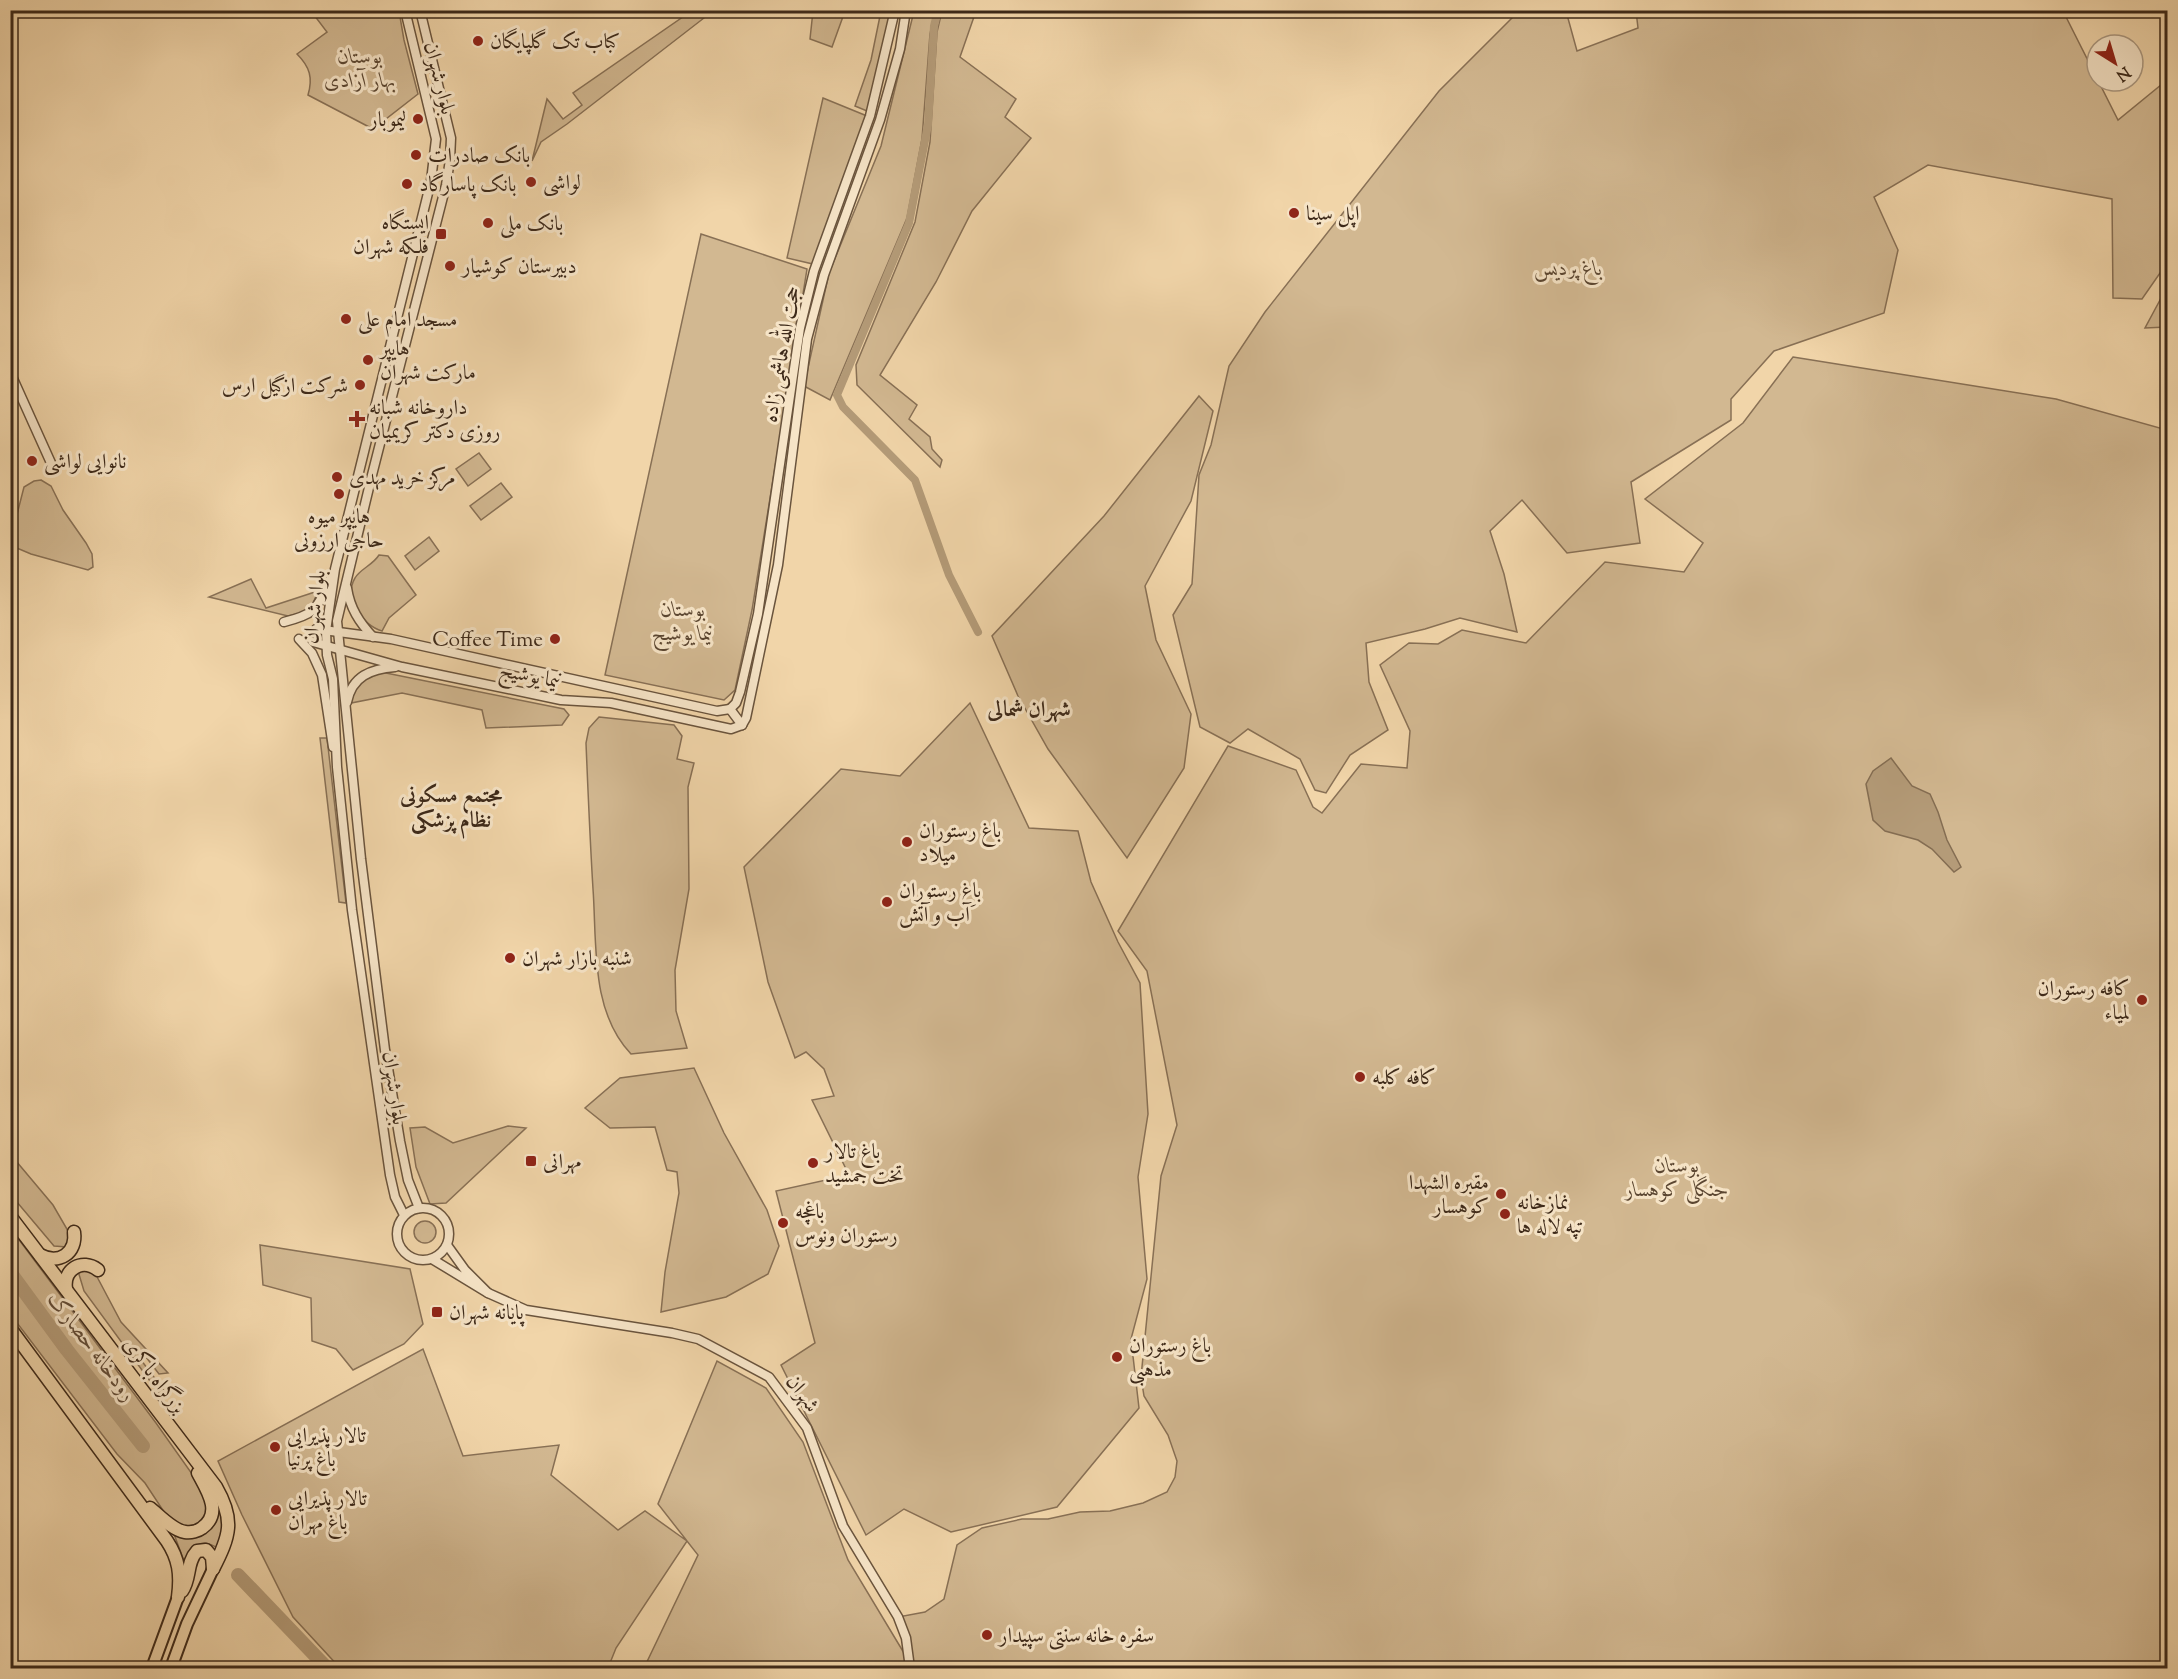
<svg xmlns="http://www.w3.org/2000/svg" width="2178" height="1679" viewBox="0 0 2178 1679" font-family="'Sorts Mill Goudy',Amiri,serif">
  <style>
    .green { fill: #d2b891; stroke: #887055; stroke-width: 1.5 }
    .water { fill: #b49b78; stroke: #846d52; stroke-width: 1.5 }
    .lines { fill: none; stroke-linecap: round; stroke-linejoin: round }
    .canal { stroke: #b49b78; stroke-width: 8 }
    .river { stroke: #b49b78; stroke-width: 14 }
    .tertiary-casing { stroke: #6a543d; stroke-width: 11 }
    .primary-casing { stroke: #3d2919; stroke-width: 14 }
    .trunk-casing { stroke: #3d2919; stroke-width: 15 }
    .tertiary { stroke: #f6e4c7; stroke-width: 8 }
    .primary { stroke: #f1d5a9; stroke-width: 10 }
    .trunk { stroke: #f1d5a9; stroke-width: 12 }
    .poi-dot { fill: #8f2418; stroke: #f6e4c7; stroke-width: 2 }
    .labels { text-anchor: middle; stroke-width: 6; stroke-linejoin: round; paint-order: stroke }
    .poi-label { font-size: 21px; fill: #3d2919; stroke: #f6e4c7; text-anchor: start }
    .park-label { font-size: 21px; font-style: italic; fill: #5b4631; stroke: #f6e4c7 }
    .street-label { font-size: 21px; fill: #3d2919; stroke: #f6e4c7 }
    .neighbourhood-label { font-size: 22px; font-weight: bold; fill: #3d2919; stroke: #f6e4c7 }
    .water-label { font-size: 22px; font-style: italic; fill: #614b36; stroke: #f6e4c7 }
  </style>
  <rect width="100%" height="100%" fill="#f1d5a9"/>
  <filter id="stains"><feTurbulence type="fractalNoise" baseFrequency=".00333" numOctaves="4"/><feColorMatrix values="0 0 0 0 .2 0 0 0 0 .09 0 0 0 0 .02 0 0 0 .5 -.17"/></filter>
  <radialGradient id="worn" r=".72"><stop offset=".6" stop-color="#630" stop-opacity="0"/><stop offset="1" stop-color="#630" stop-opacity=".3"/></radialGradient>
  <g class="green">
    <polygon points="693,10 713,11 567,124 541,142 532,161 547,99 563,119 582,105 573,93"/>
    <polygon points="1520,10 1566,11 1577,51 1638,28 1636,11 2063,11 2118,120 2167,80 2167,263 2142,299 2113,298 2112,199 1928,165 1874,197 1898,250 1884,313 1774,351 1731,399 1731,420 1631,482 1640,543 1567,553 1522,500 1490,531 1504,574 1517,632 1460,618 1425,629 1366,643 1369,682 1388,730 1350,755 1326,793 1315,790 1300,759 1248,729 1230,743 1200,727 1173,615 1192,584 1199,475 1211,445 1229,366 1265,312 1439,91"/>
    <path d="M311,11H399L404,40L418,94L373,129L308,95C313,78 310,67 297,54L327,32Z"/>
    <polygon points="813,11 845,11 832,47 810,39"/>
    <polygon points="881,11 891,11 867,111 855,106 871,60"/>
    <polygon points="914,11 935,11 930,34 922,139 907,218 830,400 804,386 829,273 881,146"/>
    <polygon points="942,11 976,11 960,57 1016,99 1005,117 1031,138 972,211 936,282 880,375 917,405 909,419 930,437 932,449 942,460 940,467 857,385 856,365 915,222 930,142 937,32"/>
    <polygon points="823,98 867,116 813,264 787,258"/>
    <polygon points="701,234 807,269 752,610 735,690 724,700 605,675"/>
    <polygon points="2167,287 2167,327 2145,328"/>
    <polygon points="1793,357 2056,399 2167,430 2167,1668 910,1668 910,1666 906,1668 644,1668 698,1555 687,1541 616,1648 608,1668 340,1668 293,1617 242,1515 218,1461 423,1349 463,1456 559,1445 551,1475 618,1530 645,1511 687,1541 658,1504 717,1361 766,1388 803,1442 848,1560 910,1663 898,1617 925,1612 944,1599 957,1545 982,1528 1022,1519 1048,1519 1080,1512 1110,1511 1143,1503 1167,1492 1175,1477 1177,1461 1168,1435 1144,1396 1141,1377 1161,1176 1177,1125 1147,971 1118,931 1228,746 1296,770 1313,807 1322,813 1361,764 1407,768 1410,731 1380,665 1409,643 1438,644 1462,630 1526,643 1605,562 1684,572 1703,543 1645,499 1743,423"/>
    <polygon points="1199,396 1213,411 1191,501 1145,586 1156,640 1191,714 1184,768 1127,858 1048,749 1018,696 992,636 1104,516"/>
    <polygon points="479,453 491,469 468,486 456,469"/>
    <polygon points="41,480 51,486 63,510 86,543 92,554 93,567 88,570 31,554 12,546 11,538 24,487 34,481"/>
    <polygon points="501,483 512,497 481,520 470,506"/>
    <polygon points="429,537 439,551 415,570 405,556"/>
    <path d="M379,555L388,556L416,595L389,618L382,631C363,626 343,598 355,578C360,569 373,565 379,555Z"/>
    <polygon points="251,579 266,608 318,591 310,611 288,616 209,597"/>
    <path d="M381,672L564,709L569,715L562,725L486,728L482,710L402,693L351,703C349,684 366,678 381,672Z"/>
    <polygon points="970,703 1029,828 1078,831 1091,882 1118,942 1140,983 1148,1114 1138,1177 1147,1279 1131,1339 1139,1408 1057,1507 951,1532 904,1509 866,1535 781,1365 815,1343 776,1191 849,1175 812,1100 834,1096 824,1069 806,1052 795,1058 768,982 744,867 841,769 900,776"/>
    <path d="M599,717L674,725L682,736L677,759L694,763L688,787L689,889L675,970L676,1011L687,1048L631,1054C590,1011 597,943 593,889C590,840 588,792 586,743L589,728Z"/>
    <polygon points="320,738 327,738 346,903 339,902"/>
    <polygon points="694,1068 724,1133 767,1210 779,1246 768,1274 726,1297 661,1312 665,1272 679,1193 677,1172 667,1170 655,1127 610,1128 585,1108 620,1078"/>
    <polygon points="508,1126 526,1128 446,1203 430,1204 416,1167 410,1128 425,1127 453,1143"/>
    <polygon points="11,1155 53,1205 71,1236 67,1247 54,1246 11,1195"/>
    <circle cx="425" cy="1232" r="11"/>
    <polygon points="11,1229 156,1423 202,1488 211,1511 191,1530 168,1518 145,1483 117,1454 11,1315"/>
    <polygon points="260,1245 410,1269 423,1324 404,1344 353,1370 336,1349 312,1341 311,1298 263,1285"/>
    <polygon points="86,1269 95,1273 121,1322 168,1373 159,1374 146,1357 141,1360 166,1393 161,1396 84,1291 78,1271"/>
    <path d="M217,1499L221,1506L223,1535L217,1548C201,1537 189,1547 185,1564L174,1534C207,1535 216,1535 217,1499Z"/>
  </g>
  <polygon class="water" points="1891,758 1912,786 1930,794 1938,812 1947,840 1961,867 1954,872 1932,849 1918,840 1885,831 1873,820 1866,784 1873,771"/>
  <g class="lines">
    <polyline class="canal" points="938,10 934,26 928,125 909,223 837,395 843,407 915,480 949,575 978,632"/>
    <g class="river">
      <polyline points="10,1272 67,1350 143,1446"/>
      <polyline points="238,1575 327,1668"/>
    </g>
    <defs>
      <g id="tertiary">
        <polyline points="10,372 51,463"/>
        <path d="M347,588C350,608 359,622 373,637"/>
        <path d="M284,622C316,614 316,610 330,580"/>
        <polyline points="316,629 391,639 717,711 730,709"/>
        <polyline points="299,639 312,653 322,675 333,747"/>
        <polyline points="313,642 402,667 561,700 611,703 731,729 742,725"/>
        <path d="M347,702C352,676 371,669 395,667"/>
        <polyline points="730,709 736,703 740,692 758,614 800,328 814,271 870,116 895,10"/>
        <polyline points="730,709 742,725"/>
        <polyline points="742,725 746,718 778,565 807,339 824,275 880,120 900,49 906,10"/>
        <circle cx="423" cy="1234" r="26"/>
        <polyline points="419,1208 408,1180 400,1141 385,1050 361,859 337,621 372,475 446,185 450,160 451,138 420,10"/>
        <polyline points="404,1215 395,1197 390,1175 352,910 337,767 333,679 327,655 326,631 335,569 431,181 436,139 405,10"/>
        <polyline points="432,1259 488,1293 465,1270 447,1245"/>
        <polyline points="488,1293 526,1310 672,1333 698,1339 769,1377 807,1428 843,1526 898,1617 906,1638 910,1668"/>
      </g>
      <g id="primary">
        <polyline points="152,1668 178,1597"/>
        <polyline points="171,1668 187,1624 213,1569"/>
      </g>
      <g id="trunk">
        <path d="M10,1216L216,1487C235,1520 230,1536 213,1569"/>
        <path d="M40,1255C59,1265 77,1253 74,1232"/>
        <path d="M66,1289C63,1269 82,1258 98,1270"/>
        <path d="M10,1328L167,1541C179,1559 181,1575 178,1597"/>
        <path d="M150,1508C159,1515 172,1530 185,1532C191,1533 198,1531 202,1528C223,1513 207,1490 198,1473"/>
        <path d="M182,1591C191,1578 186,1563 197,1551L206,1550L212,1557L213,1569"/>
      </g>
    </defs>
    <use href="#tertiary" class="tertiary-casing"/>
    <use href="#primary" class="primary-casing"/>
    <use href="#trunk" class="trunk-casing"/>
    <use href="#tertiary" class="tertiary"/>
    <use href="#primary" class="primary"/>
    <use href="#trunk" class="trunk"/>
  </g>
  <g class="poi-dot">
    <circle cx="478" cy="41" r="6"/>
    <circle cx="418" cy="119" r="6"/>
    <circle cx="416" cy="155" r="6"/>
    <circle cx="531" cy="182" r="6"/>
    <circle cx="407" cy="184" r="6"/>
    <circle cx="1294" cy="213" r="6"/>
    <circle cx="488" cy="223" r="6"/>
    <rect x="435" y="228" width="12" height="12" rx="3"/>
    <circle cx="450" cy="266" r="6"/>
    <circle cx="346" cy="319" r="6"/>
    <circle cx="368" cy="360" r="6"/>
    <circle cx="360" cy="385" r="6"/>
    <path d="M354 410h6v6h6v6h-6v6h-6v-6h-6v-6h6z"/>
    <circle cx="32" cy="461" r="6"/>
    <circle cx="337" cy="477" r="6"/>
    <circle cx="339" cy="494" r="6"/>
    <circle cx="555" cy="639" r="6"/>
    <circle cx="907" cy="842" r="6"/>
    <circle cx="887" cy="902" r="6"/>
    <circle cx="510" cy="958" r="6"/>
    <circle cx="2142" cy="1000" r="6"/>
    <circle cx="1360" cy="1077" r="6"/>
    <rect x="525" y="1155" width="12" height="12" rx="3"/>
    <circle cx="813" cy="1163" r="6"/>
    <circle cx="1501" cy="1194" r="6"/>
    <circle cx="1505" cy="1214" r="6"/>
    <circle cx="783" cy="1223" r="6"/>
    <rect x="431" y="1306" width="12" height="12" rx="3"/>
    <circle cx="1117" cy="1357" r="6"/>
    <circle cx="275" cy="1447" r="6"/>
    <circle cx="276" cy="1510" r="6"/>
    <circle cx="987" cy="1635" r="6"/>
  </g>
  <g class="labels">
    <g class="poi-label">
      <text x="490" y="48">کباب تک گلپایگان</text>
      <text x="406" y="126" text-anchor="end">لیموبار</text>
      <text x="428" y="162">بانک صادرات</text>
      <text x="543" y="189">لواشی</text>
      <text x="419" y="191">بانک پاسارگاد</text>
      <text x="1306" y="220">اپل سینا</text>
      <text x="429" y="229" text-anchor="end">ایستگاه<tspan x="429" dy="24">فلکه شهران</tspan></text>
      <text x="500" y="230">بانک ملی</text>
      <text x="462" y="273">دبیرستان کوشیار</text>
      <text x="358" y="326">مسجد امام علی</text>
      <text x="380" y="355">هایپر<tspan x="380" dy="24">مارکت شهران</tspan></text>
      <text x="348" y="392" text-anchor="end">شرکت ازگیل ارس</text>
      <text x="369" y="414">داروخانه شبانه<tspan x="369" dy="24">روزی دکتر کریمیان</tspan></text>
      <text x="44" y="468">نانوایی لواشی</text>
      <text x="349" y="484">مرکز خرید مهدی</text>
      <text x="339" y="523" text-anchor="middle">هایپر میوه<tspan x="339" dy="24">حاجی ارزونی</tspan></text>
      <text x="543" y="646" text-anchor="end">Coffee Time</text>
      <text x="919" y="837">باغ رستوران<tspan x="919" dy="24">میلاد</tspan></text>
      <text x="899" y="897">باغ رستوران<tspan x="899" dy="24">آب و آتش</tspan></text>
      <text x="522" y="965">شنبه بازار شهران</text>
      <text x="2130" y="995" text-anchor="end">کافه رستوران<tspan x="2130" dy="24">لمیاء</tspan></text>
      <text x="1372" y="1084">کافه کلبه</text>
      <text x="825" y="1158">باغ تالار<tspan x="825" dy="24">تخت جمشید</tspan></text>
      <text x="543" y="1168">مهرانی</text>
      <text x="1489" y="1189" text-anchor="end">مقبره الشهدا<tspan x="1489" dy="24">کوهسار</tspan></text>
      <text x="1517" y="1209">نمازخانه<tspan x="1517" dy="24">تپه لاله ها</tspan></text>
      <text x="795" y="1218">باغچه<tspan x="795" dy="24">رستوران ونوس</tspan></text>
      <text x="449" y="1319">پایانه شهران</text>
      <text x="1129" y="1352">باغ رستوران<tspan x="1129" dy="24">مذهبی</tspan></text>
      <text x="287" y="1442">تالار پذیرایی<tspan x="287" dy="24">باغ پرنیا</tspan></text>
      <text x="288" y="1505">تالار پذیرایی<tspan x="288" dy="24">باغ مهران</tspan></text>
      <text x="999" y="1642">سفره خانه سنتی سپیدار</text>
    </g>
    <g class="park-label">
      <text x="360" y="63">بوستان<tspan x="360" dy="24">بهار آزادی</tspan></text>
      <text x="1568" y="275">باغ پردیس</text>
      <text x="683" y="616">بوستان<tspan x="683" dy="24">نیما یوشیج</tspan></text>
      <text x="1677" y="1172">بوستان<tspan x="1677" dy="24">جنگلی کوهسار</tspan></text>
    </g>
    <g class="street-label">
      <text transform="translate(440 78) rotate(76)" y="7">بلوار شهران</text>
      <text transform="translate(781 354) rotate(-80)" y="7">حجت الله هاشمی زاده</text>
      <text transform="translate(314 607) rotate(-84)" y="7">بلوار شهران</text>
      <text transform="translate(530 675) rotate(11)" y="7">نیما یوشیج</text>
      <text transform="translate(395 1088) rotate(82)" y="7">بلوار شهران</text>
      <text transform="translate(155 1375) rotate(53)" y="7">بزرگراه باکری</text>
      <text transform="translate(803 1393) rotate(53)" y="7">شهران</text>
    </g>
    <g class="neighbourhood-label">
      <text x="1029" y="716">شهران شمالی</text>
      <text x="451" y="802">مجتمع مسکونی<tspan x="451" dy="25">نظام پزشکی</tspan></text>
    </g>
    <g class="water-label">
      <text transform="translate(93 1346) rotate(53)" y="8">رودخانه حصارک</text>
    </g>
  </g>
  <rect width="2178" height="1679" fill="none" stroke="#f1d5a9" stroke-width="36"/>
  <rect x="12" y="12" width="2154" height="1655" fill="none" stroke="#3d2919" stroke-width="3"/>
  <rect x="18" y="18" width="2142" height="1643" fill="none" stroke="#3d2919" stroke-width="1.5"/>
  <g transform="translate(2115 63) rotate(143)"><circle r="28" fill="#f6e4c7" stroke="#ac9981" stroke-width="1.5"/>
  <path d="M0-4.5L10 22L0 15L-10 22Z" fill="#8f2418"/>
  <text y="-9" font-size="16" font-weight="bold" text-anchor="middle" fill="#3d2919">N</text>
  </g>
  <rect width="100%" height="100%" filter="url(#stains)"/>
  <rect width="100%" height="100%" fill="url(#worn)"/>
</svg>
